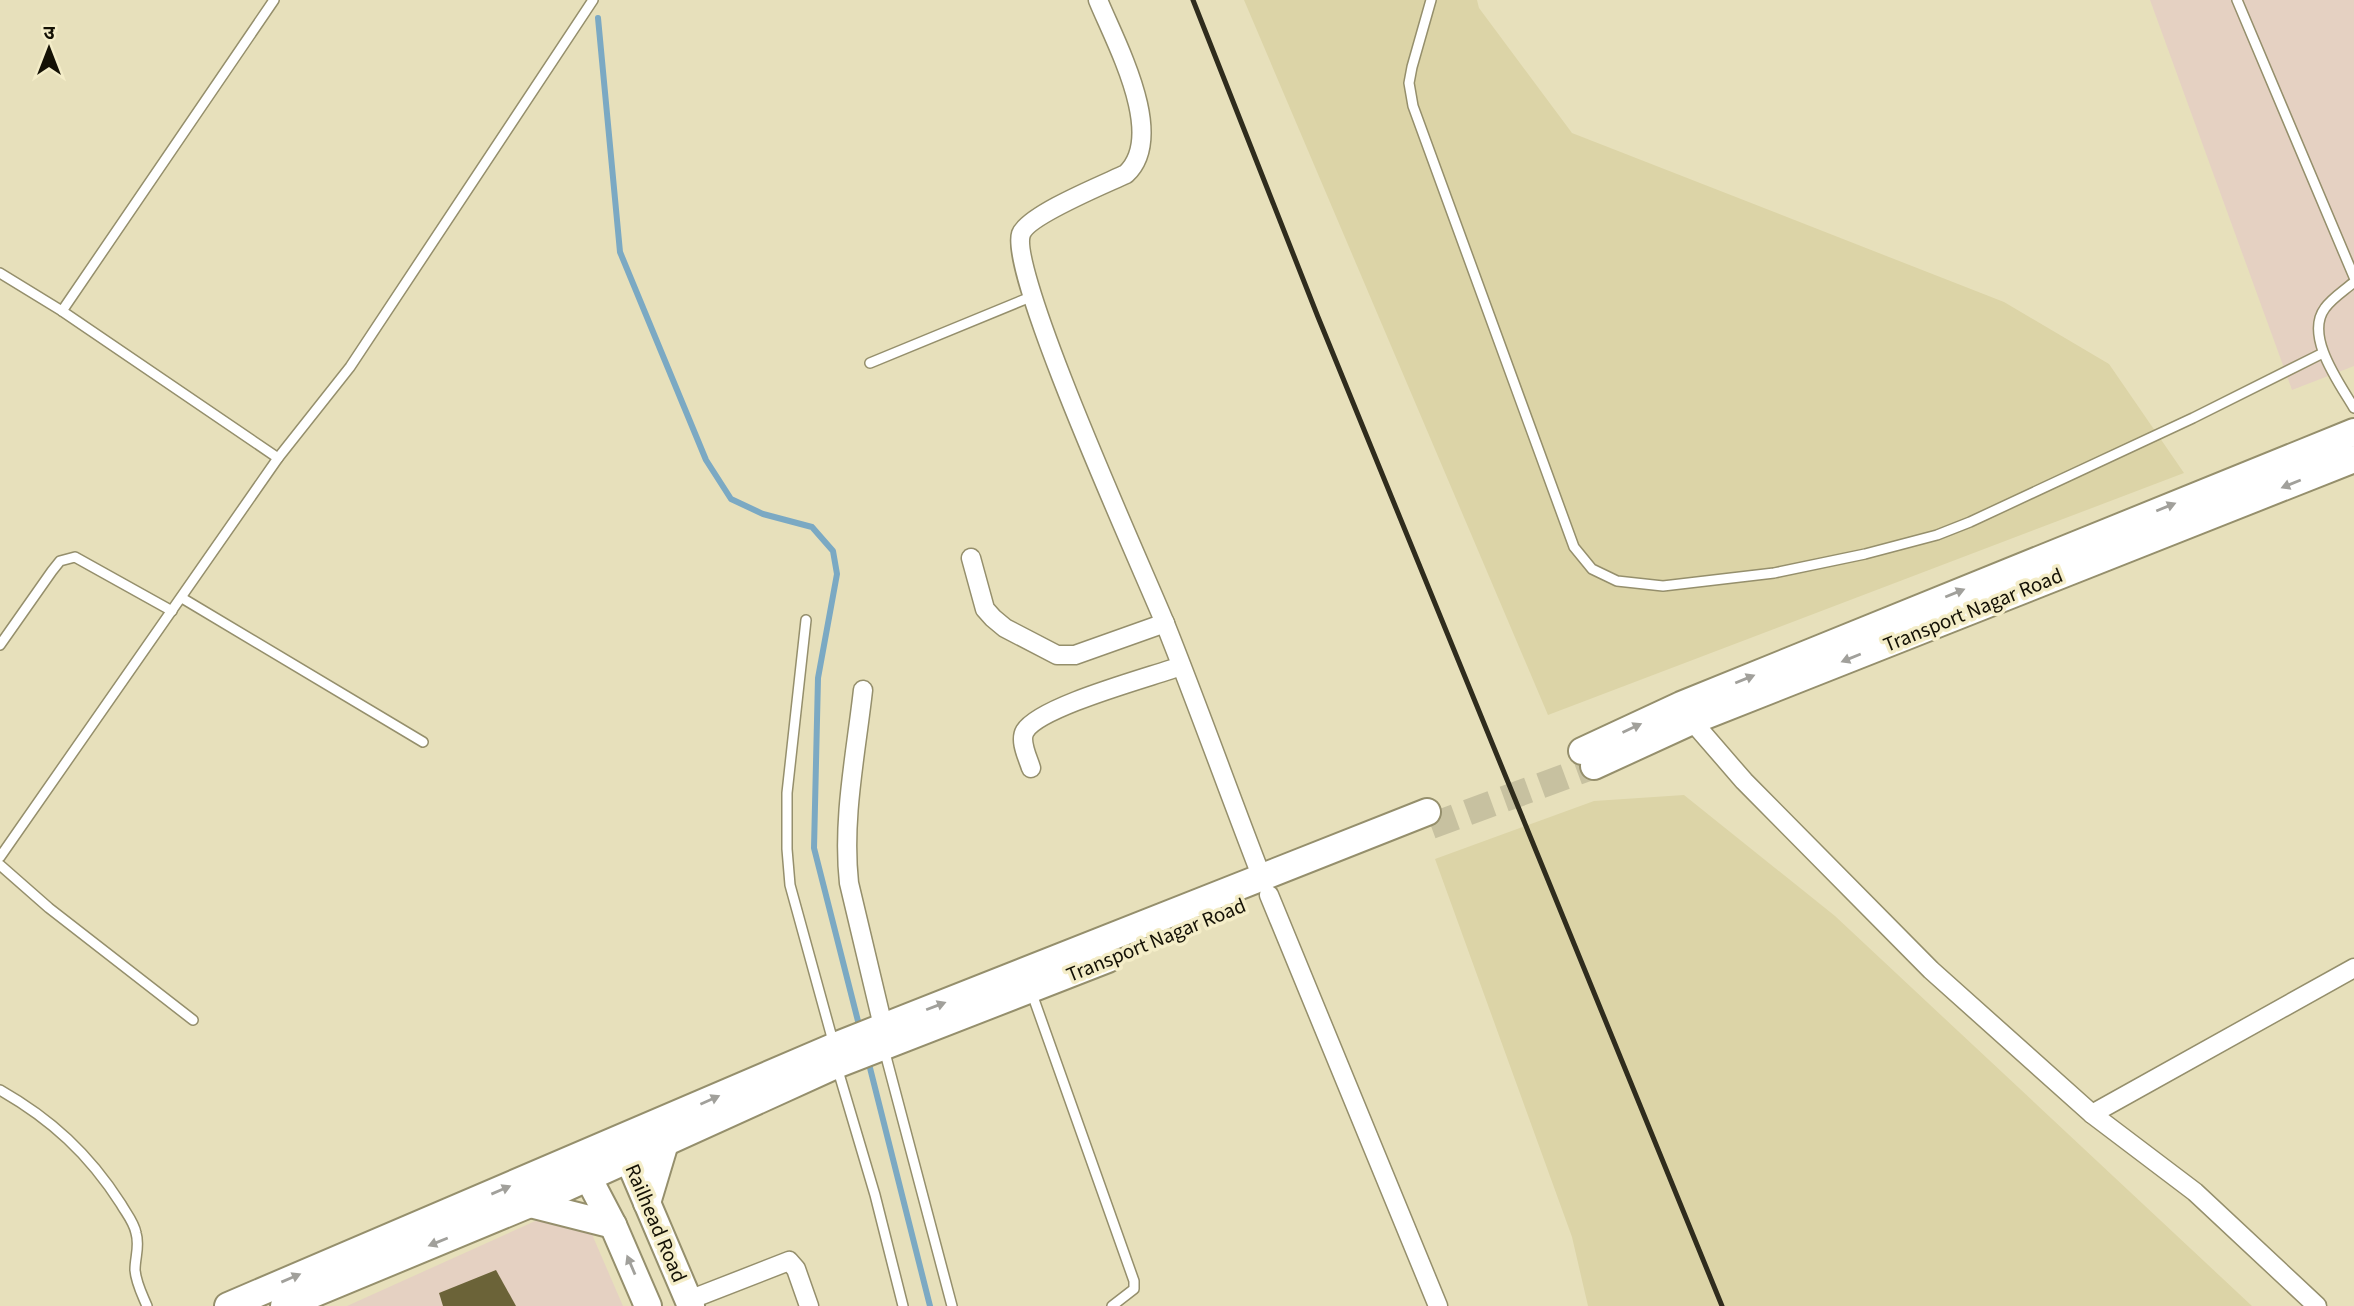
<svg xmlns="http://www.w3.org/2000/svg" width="2354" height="1306" viewBox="0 0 2354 1306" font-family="'Source Sans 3','Noto Sans Devanagari',sans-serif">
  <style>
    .commercial { fill: #e5d1c2 }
    .built { fill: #dcd4a7 }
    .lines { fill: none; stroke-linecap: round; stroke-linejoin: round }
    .stream { stroke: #7ba9c3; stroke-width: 6 }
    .building { fill: #6b6338 }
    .secondary-tunnel { stroke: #c7c1a0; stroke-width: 26; stroke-dasharray: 26 13; stroke-linecap: butt }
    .service-casing { stroke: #958f6c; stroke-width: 12 }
    .minor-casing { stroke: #958f6c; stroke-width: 21 }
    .secondary-casing { stroke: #958f6c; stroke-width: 30 }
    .service { stroke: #fff; stroke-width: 9 }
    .minor { stroke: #fff; stroke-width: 18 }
    .secondary { stroke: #fff; stroke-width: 26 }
    .rail { stroke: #2f2c1d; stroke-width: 5 }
    .oneway { fill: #a1a09b }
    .labels { text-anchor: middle; stroke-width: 7; stroke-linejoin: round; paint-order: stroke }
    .street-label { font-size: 21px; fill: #141105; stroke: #f4edc8 }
  </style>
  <rect width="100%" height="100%" fill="#e7e0bb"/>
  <g class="commercial">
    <polygon points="2150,0 2354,0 2354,366 2292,390"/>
    <polygon points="542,1218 591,1232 623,1306 347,1306"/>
  </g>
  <g class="built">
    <polygon points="1244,0 1477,0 1479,8 1572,133 2004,302 2109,364 2184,473 1548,715"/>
    <polygon points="1684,795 1835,916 2252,1306 1588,1306 1572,1237 1435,859 1594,801"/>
  </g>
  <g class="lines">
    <g class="stream">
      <polyline points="598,18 620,252 706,460 731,499 763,514 812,527 833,551 837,574 818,678 814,848 860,1029"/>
      <polyline points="868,1060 930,1306"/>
    </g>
  </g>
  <polygon class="building" points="496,1270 516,1306 443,1306 439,1293"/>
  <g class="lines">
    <polyline class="secondary-tunnel" points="1431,826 1594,766"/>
    <defs>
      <g id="service">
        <polyline points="1431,0 1412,67 1409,83 1413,106 1574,547 1592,569 1617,581 1663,586 1774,573 1865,554 1937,535 1970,522 2193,418 2323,353"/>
        <polyline points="2237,0 2354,277"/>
        <polyline points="0,273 62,311 278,458"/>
        <path d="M2354,282C2345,290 2332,298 2325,308C2304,336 2340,384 2354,408"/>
        <polyline points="62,311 274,0"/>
        <polyline points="870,363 1033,296"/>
        <polyline points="182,598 423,742"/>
        <polyline points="806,620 787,793 787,849 790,885 834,1045"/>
        <polyline points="0,645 52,571 60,561 75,557 172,611"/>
        <polyline points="0,857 278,458 350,367 593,0"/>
        <polyline points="0,865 49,908 193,1020"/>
        <polyline points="1031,991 1134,1281 1134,1289 1112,1306"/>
        <polyline points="884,1049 952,1306"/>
        <polyline points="837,1067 875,1195 903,1306"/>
        <path d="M0,1090C51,1119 89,1154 121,1204C126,1213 134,1222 136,1233C140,1246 135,1257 135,1270C136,1283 142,1294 147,1306"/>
      </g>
      <g id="minor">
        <path d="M1098,0C1116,44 1167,136 1126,174C1105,184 1028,215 1021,234C1008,273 1141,565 1164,621C1198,706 1229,793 1262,878"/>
        <polyline points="971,558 985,609 993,618 1005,628 1057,655 1075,655 1165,623"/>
        <path d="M863,690C856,753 842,819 849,883L883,1026"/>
        <polyline points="1686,712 1692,721 1744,781 1931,970 2092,1114 2195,1192 2317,1306"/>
        <path d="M1031,768C1028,758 1019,741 1025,731C1040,706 1151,677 1181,666"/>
        <polyline points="1269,895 1438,1306"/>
        <polyline points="2092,1114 2354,968"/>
        <polyline points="689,1300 789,1261 796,1269 809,1306"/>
      </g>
      <g id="secondary">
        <polyline points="1582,751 1681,705 2354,432"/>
        <polyline points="1594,766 1692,721 2354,459"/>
        <polyline points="622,1144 691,1306"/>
        <polyline points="580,1162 613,1225 648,1306"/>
        <polyline points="647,1203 665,1143"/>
        <polyline points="530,1204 613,1225"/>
        <polyline points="228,1306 840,1044 1427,812"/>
        <polyline points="284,1306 530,1204 836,1065 1108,959"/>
      </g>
    </defs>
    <use href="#service" class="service-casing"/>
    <use href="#minor" class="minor-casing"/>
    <use href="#secondary" class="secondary-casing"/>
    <use href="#service" class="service"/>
    <use href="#minor" class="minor"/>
    <use href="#secondary" class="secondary"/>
    <polyline class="rail" points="1193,0 1318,317 1722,1306"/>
  </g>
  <defs><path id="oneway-solid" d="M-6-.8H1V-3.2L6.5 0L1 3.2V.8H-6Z" transform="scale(1.75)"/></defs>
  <g class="oneway">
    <use href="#oneway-solid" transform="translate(2291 484) rotate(158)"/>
    <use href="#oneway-solid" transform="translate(2166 507) rotate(-22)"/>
    <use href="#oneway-solid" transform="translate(1955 593) rotate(-22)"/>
    <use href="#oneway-solid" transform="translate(1851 658) rotate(158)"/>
    <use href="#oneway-solid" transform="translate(1745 679) rotate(-22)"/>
    <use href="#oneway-solid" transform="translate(1632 728) rotate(-25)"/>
    <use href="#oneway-solid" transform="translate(936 1006) rotate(-21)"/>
    <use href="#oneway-solid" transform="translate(710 1100) rotate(-24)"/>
    <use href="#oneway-solid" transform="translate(501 1190) rotate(-23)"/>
    <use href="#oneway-solid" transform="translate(438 1242) rotate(158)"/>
    <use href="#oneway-solid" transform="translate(631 1265) rotate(-113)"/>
    <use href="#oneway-solid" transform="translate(291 1278) rotate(-23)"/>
  </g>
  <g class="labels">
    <g class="street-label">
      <text transform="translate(1973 610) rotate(-22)" y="7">Transport Nagar Road</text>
      <text transform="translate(1156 940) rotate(-22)" y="7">Transport Nagar Road</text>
      <text transform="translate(656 1223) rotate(67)" y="7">Railhead Road</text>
    </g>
  </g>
  <g transform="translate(49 49)" stroke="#f4edc8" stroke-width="5" paint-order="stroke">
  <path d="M0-5L12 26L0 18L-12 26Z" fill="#141105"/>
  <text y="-10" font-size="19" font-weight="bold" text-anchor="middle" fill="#141105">उ</text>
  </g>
</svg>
